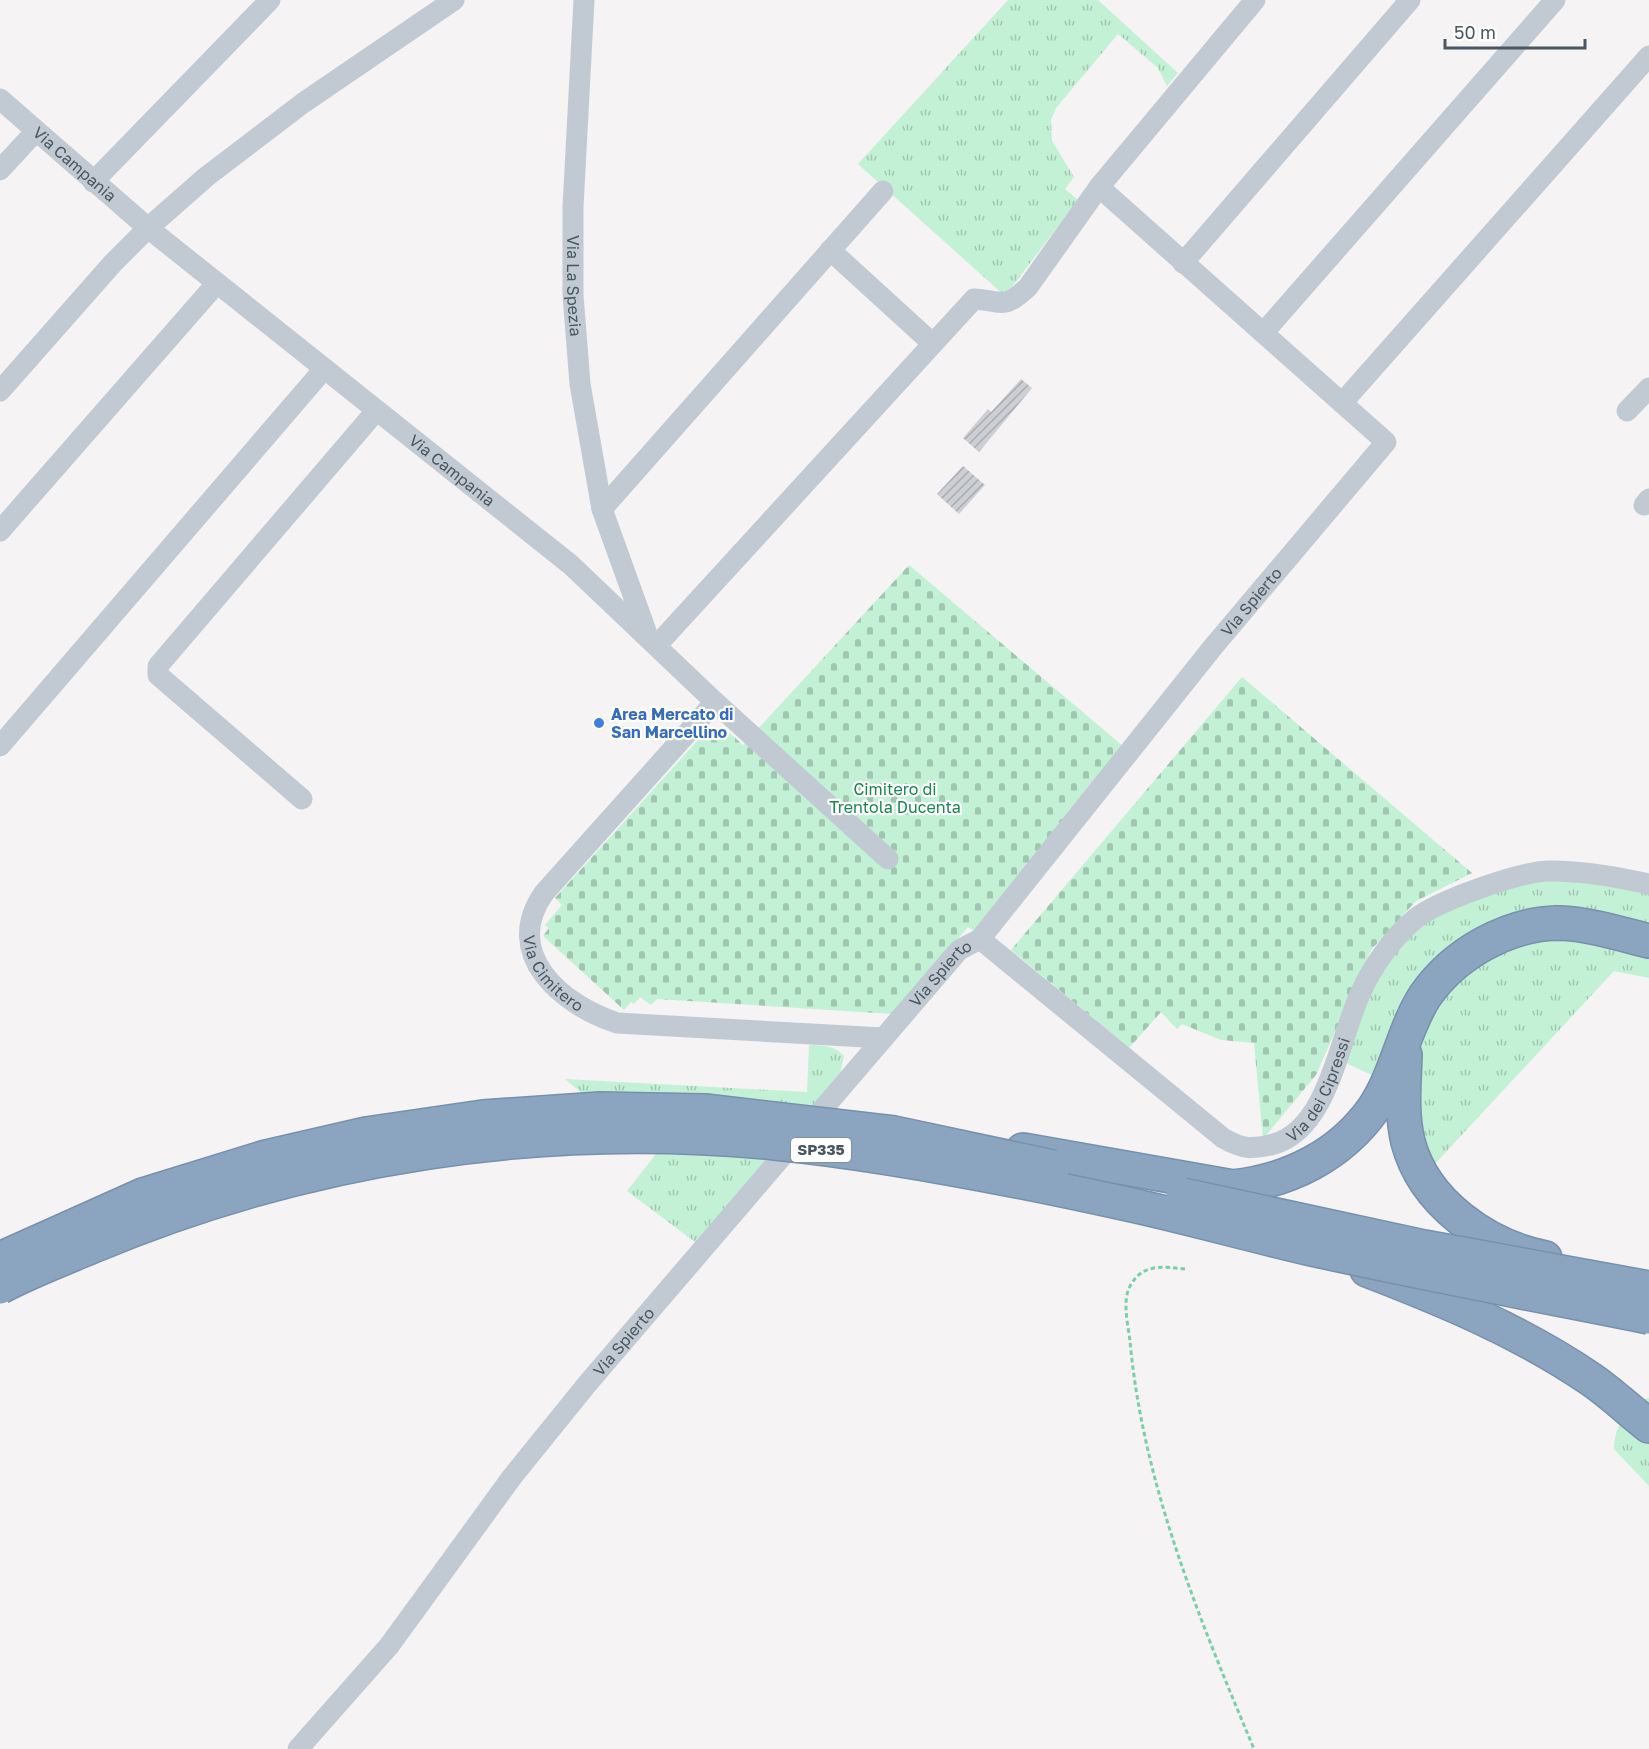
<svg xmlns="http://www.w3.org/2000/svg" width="1649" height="1749" viewBox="0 0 1649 1749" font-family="'Golos Text',sans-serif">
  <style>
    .grass { fill: url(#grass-tufts) }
    .cemetery { fill: url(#cemetery-stones) }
    .building { fill: url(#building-hatch) }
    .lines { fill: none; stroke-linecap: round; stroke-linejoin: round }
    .highway-casing { stroke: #7690ad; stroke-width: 36 }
    .path { stroke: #7ad0a6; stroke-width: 3; stroke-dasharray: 4.5 3; stroke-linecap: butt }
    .street { stroke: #c1cad2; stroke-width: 21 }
    .highway { stroke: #8ba5c1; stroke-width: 33 }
    .highway-bridge-casing { stroke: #7690ad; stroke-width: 36; stroke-linecap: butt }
    .highway-bridge { stroke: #8ba5c1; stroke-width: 33 }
    .shop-dot { fill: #3f7fe0; stroke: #fff; stroke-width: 2 }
    .labels { text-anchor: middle; stroke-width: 4.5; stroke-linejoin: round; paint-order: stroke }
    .shield { fill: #fff; stroke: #808990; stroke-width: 1.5 }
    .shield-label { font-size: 15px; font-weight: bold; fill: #4a5661 }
    .street-label { font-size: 16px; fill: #4a5661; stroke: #fff }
    .shop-label { font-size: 16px; font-weight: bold; fill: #366cbe; stroke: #fff; text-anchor: start }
    .park-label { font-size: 16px; fill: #17864f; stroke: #fff }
  </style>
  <defs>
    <pattern id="grass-tufts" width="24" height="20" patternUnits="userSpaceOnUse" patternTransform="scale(1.5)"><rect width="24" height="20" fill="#c3f1d5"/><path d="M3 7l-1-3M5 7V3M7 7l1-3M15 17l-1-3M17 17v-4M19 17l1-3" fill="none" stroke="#a0c6b0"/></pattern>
    <pattern id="cemetery-stones" width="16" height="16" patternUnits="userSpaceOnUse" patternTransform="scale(1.5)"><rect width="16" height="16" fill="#c3f1d5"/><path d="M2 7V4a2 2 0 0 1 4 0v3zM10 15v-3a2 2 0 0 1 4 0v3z" fill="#a0c6b0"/></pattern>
    <pattern id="building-hatch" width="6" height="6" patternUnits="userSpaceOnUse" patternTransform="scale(1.5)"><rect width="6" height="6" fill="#cdcfd5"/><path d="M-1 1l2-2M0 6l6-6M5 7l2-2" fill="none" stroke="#a8abb0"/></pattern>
  </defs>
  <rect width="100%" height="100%" fill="#f5f3f3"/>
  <g class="grass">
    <polygon points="1008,0 1098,0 1178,73 1167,86 1158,68 1118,34 1056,108 1051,120 1052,141 1074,177 1065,189 1078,200 1005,296 858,164"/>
    <polygon points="1573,878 1649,892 1649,929 1489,928 1380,1079 1342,1061 1377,979 1395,951 1422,925 1448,907 1531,879"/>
    <polygon points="1551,938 1595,942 1649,954 1649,978 1614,971 1432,1167 1410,1107 1409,1078 1423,1028 1442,996 1470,969 1505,949"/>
    <path d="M809,1045C824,1046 834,1045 844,1056L840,1074L695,1242L627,1191L656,1154L565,1079L807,1092Z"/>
    <path d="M1649,1398V1414L1632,1431L1645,1443L1649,1438V1486L1614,1449C1614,1428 1627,1403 1649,1398Z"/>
  </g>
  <g class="cemetery">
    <polygon points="909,565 1124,747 977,933 968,927 893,1014 657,999 651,1005 640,997 634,1004 631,1002 624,1010 543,936 549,928 545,925 562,905 555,898 709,728 716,734 723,727 743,745"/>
    <polygon points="1242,677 1472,873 1416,901 1371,950 1316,1075 1263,1139 1254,1043 1221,1040 1182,1024 1177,1029 1161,1012 1129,1048 1011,950"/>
  </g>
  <g class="building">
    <polygon points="1021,379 1032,388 979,452 963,438 988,409 991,412"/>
    <polygon points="963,466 985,485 959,514 937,494"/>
  </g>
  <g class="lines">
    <defs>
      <g id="highway">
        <path d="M1405,1055C1404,1085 1401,1113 1408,1142C1424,1203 1486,1246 1545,1258"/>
        <path d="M1023,1150L1233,1187C1289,1181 1341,1155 1374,1108C1397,1074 1403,1030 1425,996C1454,954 1508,923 1560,923C1589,924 1621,934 1649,941"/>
        <path d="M1367,1270C1445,1300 1522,1332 1592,1380C1612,1394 1630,1411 1649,1426"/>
      </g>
    </defs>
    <use href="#highway" class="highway-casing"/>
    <path class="path" d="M1185,1269C1165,1267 1144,1263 1132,1283C1121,1298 1128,1324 1130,1341C1143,1484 1199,1618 1254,1749"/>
    <g class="street">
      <path id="s1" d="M584,0L573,207V295L580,384L602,509L646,631"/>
      <path id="s2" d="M0,99L148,228L571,565L715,702L888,859"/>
      <polyline points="0,170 36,131"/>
      <polyline points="93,182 270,0"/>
      <polyline points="830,250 932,343"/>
      <polyline points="1183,263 1410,0"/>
      <polyline points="1264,332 1555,0"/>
      <polyline points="0,391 113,263 148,228 206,177 303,103 454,0"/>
      <polyline points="1342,403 1649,56"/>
      <polyline points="1627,411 1649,388"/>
      <polyline points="1644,505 1649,499"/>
      <polyline points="602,509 883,191"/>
      <polyline points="0,531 217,283"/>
      <path d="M657,645L974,299C1003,301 1004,310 1028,287L1099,187L1255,0"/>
      <path id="s3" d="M715,702L544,893C501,954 562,1005 617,1023L883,1038"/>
      <polyline points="0,746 324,369"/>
      <polyline points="302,799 158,675 158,666 376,411"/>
      <path id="s4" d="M980,939L1223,1138C1242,1149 1252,1150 1274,1144C1329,1128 1339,1038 1361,992C1372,967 1393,937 1415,919C1437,901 1521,871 1550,871C1584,871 1616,877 1649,884"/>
      <path id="s5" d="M298,1749L389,1646L512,1477L588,1383L959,950L980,939L1213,647L1386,442L1099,187"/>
    </g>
    <use href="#highway" class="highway"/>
    <defs>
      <g id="highway-bridge">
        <polyline points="1183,1195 1424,1247 1649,1288"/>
        <polyline points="0,1259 143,1195 266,1157 366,1134 483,1117 600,1109 705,1111 894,1133 1053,1167"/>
        <path d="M0,1287C30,1271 62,1259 93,1246C307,1156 544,1120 775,1143C886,1154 1008,1178 1118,1202C1184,1216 1250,1235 1316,1250C1427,1274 1538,1295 1649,1317"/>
      </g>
    </defs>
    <use href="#highway-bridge" class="highway-bridge-casing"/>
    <use href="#highway-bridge" class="highway-bridge"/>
  </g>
  <circle class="shop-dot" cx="599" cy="723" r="6"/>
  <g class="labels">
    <rect class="shield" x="791" y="1138" width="60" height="24" rx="4.5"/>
    <g class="shield-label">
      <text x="821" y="1155">SP335</text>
    </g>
    <g class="street-label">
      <text dy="6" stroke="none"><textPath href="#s2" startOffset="99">Via Campania</textPath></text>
      <text dy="6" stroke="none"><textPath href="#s1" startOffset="286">Via La Spezia</textPath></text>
      <text dy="6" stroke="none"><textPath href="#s2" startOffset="585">Via Campania</textPath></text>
      <text dy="6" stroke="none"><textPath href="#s5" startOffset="1494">Via Spierto</textPath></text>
      <text dy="6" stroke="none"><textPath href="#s3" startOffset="348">Via Cimitero</textPath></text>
      <text dy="6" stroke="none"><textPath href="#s5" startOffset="1008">Via Spierto</textPath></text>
      <text dy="6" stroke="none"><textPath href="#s4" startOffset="441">Via dei Cipressi</textPath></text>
      <text dy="6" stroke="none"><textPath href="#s5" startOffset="522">Via Spierto</textPath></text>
    </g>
    <g class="shop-label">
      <text x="611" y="720">Area Mercato di<tspan x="611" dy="18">San Marcellino</tspan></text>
    </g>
    <g class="park-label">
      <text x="895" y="795">Cimitero di<tspan x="895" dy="18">Trentola Ducenta</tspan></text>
    </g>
  </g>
  <path d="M1445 39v9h140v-9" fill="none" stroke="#4a5661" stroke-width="3"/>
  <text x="1454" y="39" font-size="18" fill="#4a5661" stroke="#ffffff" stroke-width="4.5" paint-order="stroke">50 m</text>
</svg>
